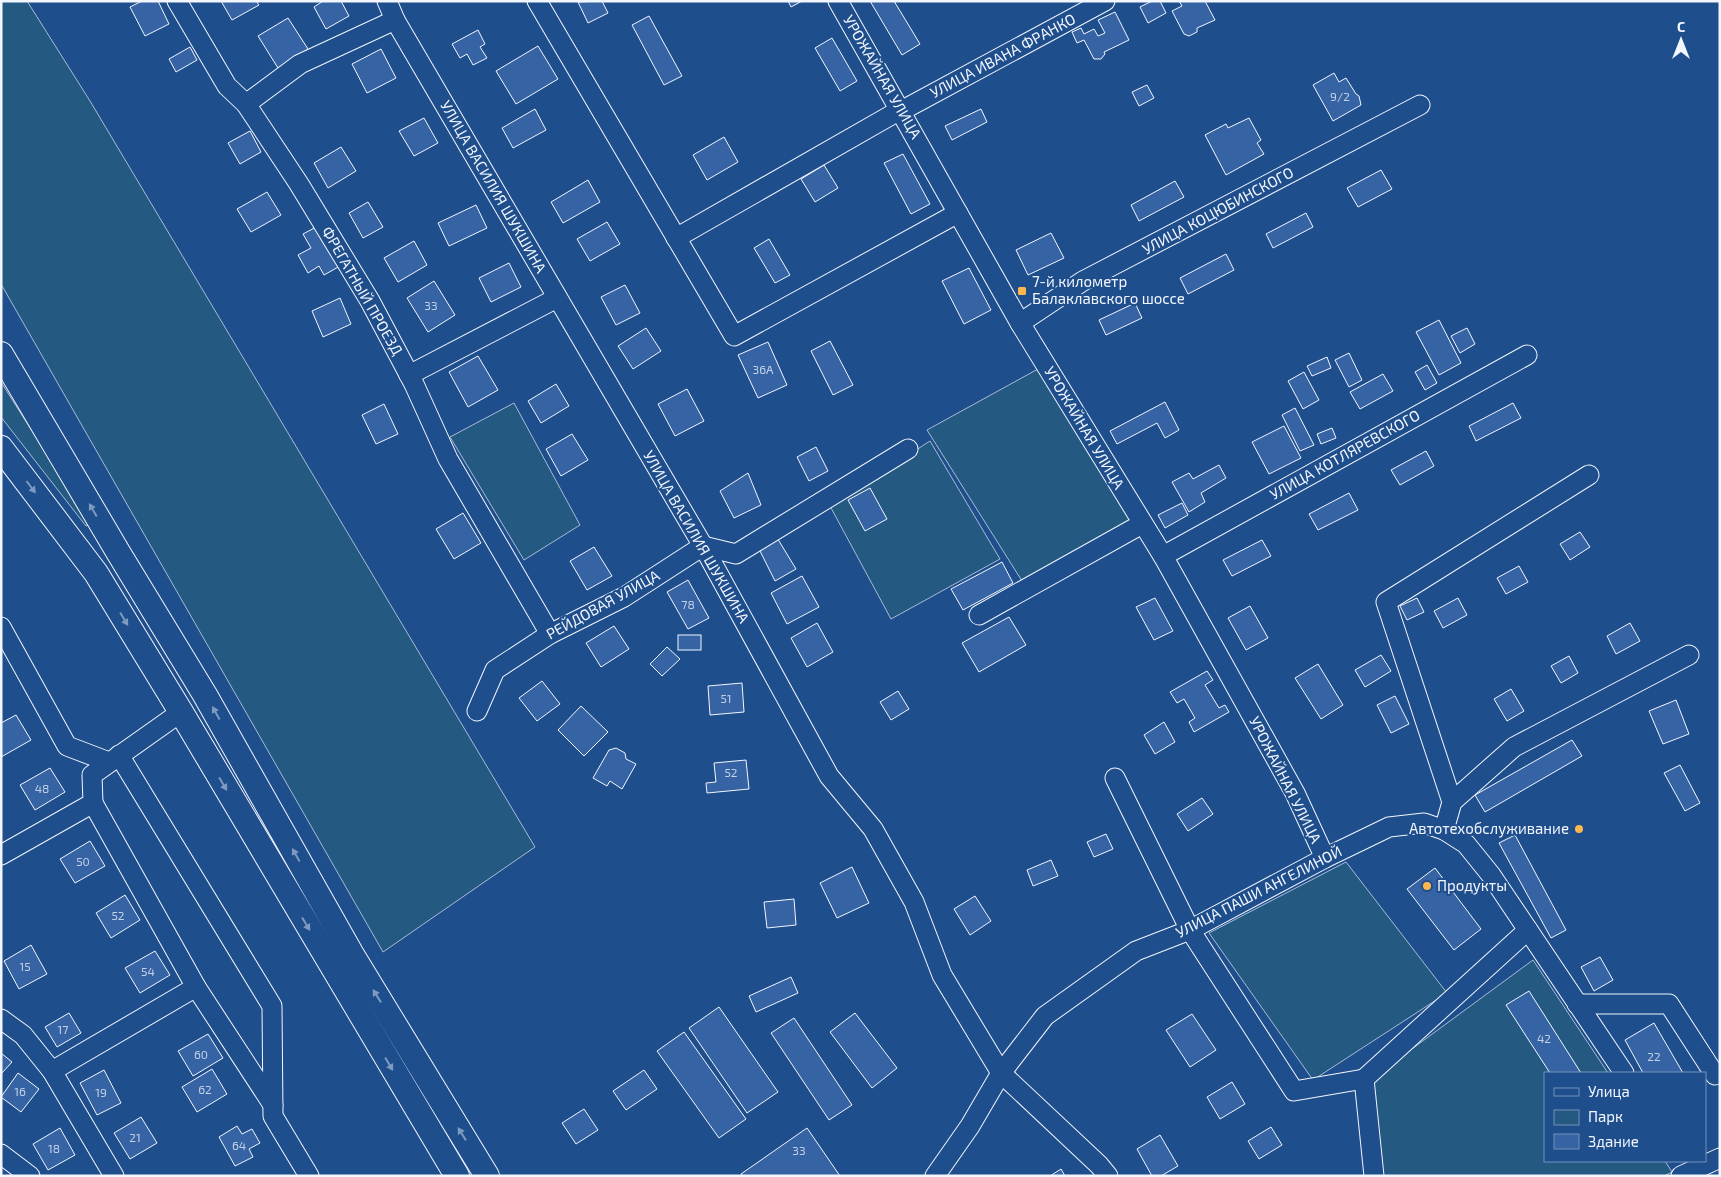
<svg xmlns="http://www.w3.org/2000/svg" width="1721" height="1177" viewBox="0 0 1721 1177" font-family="'Exo 2',sans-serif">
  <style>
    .green { fill: #245a82; stroke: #a8bbd7 }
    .building { fill: #3563a3; stroke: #f2f6ff }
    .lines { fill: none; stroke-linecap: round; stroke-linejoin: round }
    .minor-casing { stroke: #f2f6ff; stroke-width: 21 }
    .major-casing { stroke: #f2f6ff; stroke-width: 26 }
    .minor { stroke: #1f4e8c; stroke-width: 19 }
    .major { stroke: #1f4e8c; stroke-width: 24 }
    .oneway { fill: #7e9ac0 }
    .poi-dot { fill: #ffb74d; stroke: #1f4e8c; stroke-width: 2 }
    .labels { text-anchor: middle; stroke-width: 4; stroke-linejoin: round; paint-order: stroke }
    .number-label { font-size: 12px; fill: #c3d1e8 }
    .street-label { font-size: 15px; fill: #f2f6ff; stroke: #1f4e8c }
    .poi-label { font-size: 15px; fill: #f2f6ff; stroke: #1f4e8c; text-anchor: start }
  </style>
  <rect width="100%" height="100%" fill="#1f4e8c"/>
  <g class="green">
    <polygon points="1,1 27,1 90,101 535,847 383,952 1,284"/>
    <polygon points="1038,369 1135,523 1022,581 927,430"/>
    <polygon points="1,382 91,524 86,526 1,417"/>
    <polygon points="514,403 580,525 524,560 450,437"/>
    <polygon points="930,441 1000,559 891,619 830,506"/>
    <polygon points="1346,862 1447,993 1313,1080 1209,933"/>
    <polygon points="1533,960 1608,1073 1545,1073 1545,1161 1665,1161 1672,1172 1664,1176 1382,1176 1371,1079"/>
  </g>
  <g class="building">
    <polygon points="142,1 158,1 169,24 145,36 130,7"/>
    <polygon points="221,1 256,1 259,5 232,20"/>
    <polygon points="323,1 341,1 349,16 326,29 314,7"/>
    <polygon points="602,1 608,13 588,23 578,2"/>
    <polygon points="788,1 802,1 791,7"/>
    <polygon points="870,1 894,1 920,44 902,55"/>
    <polygon points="1152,1 1160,1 1166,13 1148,23 1140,7"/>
    <polygon points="1179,1 1205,1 1215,20 1197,28 1197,32 1189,36 1184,34 1172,11 1182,6"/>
    <polygon points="1115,12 1129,40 1104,52 1105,54 1101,59 1094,59 1084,40 1077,43 1072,32 1081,28 1084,34 1094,29 1098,36 1105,33 1098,20"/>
    <polygon points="649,16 682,76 664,85 632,25"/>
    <polygon points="288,18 308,49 278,68 258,36"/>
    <polygon points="478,30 485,44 480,47 487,58 473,65 467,54 460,58 452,44"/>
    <polygon points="832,38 857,81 840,91 815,48"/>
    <polygon points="538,46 558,79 516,104 496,71"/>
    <polygon points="190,47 197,60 176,72 169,59"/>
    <polygon points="381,49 396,78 367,93 352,64"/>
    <polygon points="1334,73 1339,82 1346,78 1356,94 1359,96 1361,105 1333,121 1313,85"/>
    <polygon points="1147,85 1154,98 1139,106 1132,92"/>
    <polygon points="535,109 546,130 513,148 502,128"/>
    <polygon points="981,109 987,122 952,140 945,126"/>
    <polygon points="424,118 438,143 414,156 399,131"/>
    <polygon points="1249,118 1261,140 1257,143 1264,154 1226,175 1205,135 1226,124 1228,128"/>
    <polygon points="250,131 261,152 240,164 228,143"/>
    <polygon points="724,137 738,162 707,180 693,155"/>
    <polygon points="341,147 356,171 328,188 314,163"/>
    <polygon points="903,154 930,204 911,214 884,163"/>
    <polygon points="824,165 838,188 815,202 801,179"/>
    <polygon points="1381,170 1392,189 1358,207 1347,188"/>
    <polygon points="588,180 600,202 563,223 551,202"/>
    <polygon points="1175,181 1184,197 1139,221 1131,205"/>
    <polygon points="267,192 281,215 251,232 237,209"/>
    <polygon points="368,202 383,227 363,238 349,213"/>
    <polygon points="476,205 487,228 449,246 438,223"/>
    <polygon points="1306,213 1313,227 1273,248 1266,234"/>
    <polygon points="607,222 620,244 590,261 577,239"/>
    <polygon points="318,226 340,266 324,275 319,266 308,273 298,255 311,248 303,234"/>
    <polygon points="1051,233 1064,258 1028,275 1016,250"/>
    <polygon points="769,239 790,275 775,283 754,248"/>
    <polygon points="414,241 427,265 398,282 384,258"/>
    <polygon points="1226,254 1234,270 1188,294 1180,278"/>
    <polygon points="509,263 521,287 491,302 479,278"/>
    <polygon points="969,268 991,310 964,324 942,281"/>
    <polygon points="434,281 455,315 428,332 407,298"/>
    <polygon points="625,285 640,313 616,325 601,297"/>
    <polygon points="340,298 351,324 323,337 312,311"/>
    <polygon points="1135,303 1142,318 1106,335 1099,320"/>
    <polygon points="1439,320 1461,363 1439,375 1416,332"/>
    <polygon points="646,328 661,351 633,369 618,346"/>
    <polygon points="1467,328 1475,344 1460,353 1451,336"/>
    <polygon points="830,341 853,385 833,395 811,351"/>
    <polygon points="768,342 787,385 758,398 738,355"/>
    <polygon points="1349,353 1362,380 1349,387 1335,360"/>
    <polygon points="478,356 498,390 468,407 449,372"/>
    <polygon points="1327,357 1331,368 1312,376 1307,366"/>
    <polygon points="1427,365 1437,383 1425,390 1415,372"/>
    <polygon points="1304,372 1319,400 1303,409 1288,381"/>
    <polygon points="1383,374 1393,391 1360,409 1350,392"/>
    <polygon points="556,384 569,406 541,423 528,401"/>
    <polygon points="687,389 704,421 675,436 658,404"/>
    <polygon points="1165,402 1179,430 1165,438 1157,423 1117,444 1110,431"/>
    <polygon points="1513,403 1521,418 1476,441 1469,426"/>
    <polygon points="384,404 398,434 376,444 362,415"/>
    <polygon points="1295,408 1314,445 1300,451 1282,415"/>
    <polygon points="1284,426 1301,458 1269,474 1252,442"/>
    <polygon points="1332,428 1336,438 1321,444 1317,434"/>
    <polygon points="572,434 588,460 561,476 546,449"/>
    <polygon points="816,447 828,471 809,481 797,457"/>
    <polygon points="1426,451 1434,466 1400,485 1391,470"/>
    <polygon points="1219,465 1226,478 1201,493 1205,502 1189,512 1172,482 1189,473 1193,479"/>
    <polygon points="748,473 761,505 734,518 720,491"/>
    <polygon points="870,488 887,519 865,531 848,500"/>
    <polygon points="1349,493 1358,510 1318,530 1309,514"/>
    <polygon points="1182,503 1188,515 1165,528 1158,515"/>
    <polygon points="463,513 481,543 454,559 436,529"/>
    <polygon points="1580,532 1590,547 1570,560 1560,544"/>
    <polygon points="776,536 796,569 775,581 758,547"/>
    <polygon points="1262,540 1271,556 1232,576 1223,560"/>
    <polygon points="594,547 612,576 587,590 570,561"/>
    <polygon points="1002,562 1013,583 963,610 951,589"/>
    <polygon points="1519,566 1528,582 1506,594 1497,578"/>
    <polygon points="802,576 819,607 787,624 771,593"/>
    <polygon points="688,580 709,618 688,629 667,592"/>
    <polygon points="1155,598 1173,631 1154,640 1136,607"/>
    <polygon points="1417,598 1424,612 1407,620 1400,606"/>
    <polygon points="1458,598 1467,615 1443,628 1434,611"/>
    <polygon points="1250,606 1268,638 1246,650 1228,618"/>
    <polygon points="1009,617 1026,645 979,672 962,643"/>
    <polygon points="817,623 833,652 807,667 791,638"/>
    <polygon points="1630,623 1640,641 1616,654 1607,636"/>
    <polygon points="614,626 629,649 601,667 586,643"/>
    <rect x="678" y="635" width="23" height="15"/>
    <polygon points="667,647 680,659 662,676 650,664"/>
    <polygon points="1381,655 1391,671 1365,687 1355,670"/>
    <polygon points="1569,656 1578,673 1561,683 1551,666"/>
    <polygon points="1318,664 1343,705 1321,719 1295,678"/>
    <polygon points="1207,671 1213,680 1205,685 1219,708 1225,705 1229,712 1194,732 1189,722 1195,718 1184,699 1177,703 1170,692"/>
    <polygon points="542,681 560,704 537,721 519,698"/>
    <polygon points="742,683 744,712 710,715 708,686"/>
    <polygon points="1511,689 1524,711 1507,721 1494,699"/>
    <polygon points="898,691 909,709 891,720 880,702"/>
    <polygon points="1395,696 1409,724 1391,733 1377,705"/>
    <polygon points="1676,700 1689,734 1663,744 1649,711"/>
    <polygon points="581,706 608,732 584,756 558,730"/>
    <polygon points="16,715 31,740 1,757 1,723"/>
    <polygon points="1164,722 1175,742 1155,754 1144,735"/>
    <polygon points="1572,740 1582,756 1485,812 1475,795"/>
    <polygon points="616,748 625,753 626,759 636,764 622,789 610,781 607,786 593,778 609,750"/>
    <polygon points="746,760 749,789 707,793 706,783 716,782 714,763"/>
    <polygon points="1680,765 1700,803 1685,811 1664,773"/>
    <polygon points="50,768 65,792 35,810 20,785"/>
    <polygon points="1202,798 1213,814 1188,831 1177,814"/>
    <polygon points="1106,834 1113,849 1094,857 1087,842"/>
    <polygon points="1515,835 1566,930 1551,938 1499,843"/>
    <polygon points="90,841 105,866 75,883 60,859"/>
    <polygon points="1051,860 1058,876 1033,886 1027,870"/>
    <polygon points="852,867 869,903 837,918 820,883"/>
    <polygon points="1435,868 1481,929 1454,950 1407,889"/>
    <polygon points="125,895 140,920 111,938 96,913"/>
    <polygon points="975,896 991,921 970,935 954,909"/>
    <polygon points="794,899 796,925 767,928 764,902"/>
    <polygon points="31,945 47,974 19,989 4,961"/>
    <polygon points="155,951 170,975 140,993 125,968"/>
    <polygon points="1600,957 1613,980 1594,991 1581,967"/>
    <polygon points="791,977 798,993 756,1012 749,996"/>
    <polygon points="1529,991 1581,1073 1550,1073 1506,1005"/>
    <polygon points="719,1007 778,1092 747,1113 689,1028"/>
    <polygon points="69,1013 81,1033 57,1047 45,1027"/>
    <polygon points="855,1013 897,1068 872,1088 830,1032"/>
    <polygon points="1192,1014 1216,1050 1190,1067 1166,1030"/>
    <polygon points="794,1018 852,1105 829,1120 771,1033"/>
    <polygon points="1654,1023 1683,1073 1643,1073 1625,1040"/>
    <polygon points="684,1032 746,1119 719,1138 657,1051"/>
    <polygon points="208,1034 223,1058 193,1076 178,1051"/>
    <polygon points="1,1053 12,1062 1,1074"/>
    <polygon points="212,1069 227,1094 197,1112 182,1087"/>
    <polygon points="104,1070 121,1103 97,1115 80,1083"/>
    <polygon points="644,1070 657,1089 626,1110 613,1091"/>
    <polygon points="18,1073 39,1089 21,1112 1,1097"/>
    <polygon points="1232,1082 1245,1104 1220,1119 1207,1097"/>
    <polygon points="584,1109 598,1130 576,1144 562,1123"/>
    <polygon points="141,1117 157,1143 130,1159 114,1133"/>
    <polygon points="237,1126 242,1134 252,1129 260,1143 249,1149 253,1157 235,1166 219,1137"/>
    <polygon points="1271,1127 1282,1145 1259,1159 1248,1141"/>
    <polygon points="60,1128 75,1155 48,1170 33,1144"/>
    <polygon points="807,1128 840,1176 742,1176 741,1174"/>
    <polygon points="1160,1135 1178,1166 1161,1176 1152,1176 1137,1149"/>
    <polygon points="1061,1169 1065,1176 1050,1176"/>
  </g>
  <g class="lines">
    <defs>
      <g id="minor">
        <polyline points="177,1 227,86 246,104"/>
        <polyline points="387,1 395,20 703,546 829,776 873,829 914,902 942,975 1001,1073 1099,1165 1108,1176"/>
        <polyline points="537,1 734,336 958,213"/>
        <polyline points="838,1 1020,323 1163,556 1295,793 1325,858"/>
        <polyline points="395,20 300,64 246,104 299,184 370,301 414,384 448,459 550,634"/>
        <polyline points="901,111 1105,1"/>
        <polyline points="676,238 900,110"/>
        <polyline points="1020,323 1083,281 1420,105"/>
        <polyline points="409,375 557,298"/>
        <polyline points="1163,556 1527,355"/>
        <polyline points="979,615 1142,524"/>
        <polyline points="1,627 67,746 109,762"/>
        <polyline points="477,711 495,670 550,634 624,597 703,546 736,554 908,449"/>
        <polyline points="119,755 272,1006 273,1116 309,1176"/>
        <polyline points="1115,778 1190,930 1294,1091 1364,1079 1374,1176"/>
        <polyline points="1452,802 1514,747 1689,655"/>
        <polyline points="1444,830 1452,802 1386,602 1589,475"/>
        <polyline points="1,855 93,803 92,775 181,712"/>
        <polyline points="196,987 273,1105"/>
        <polyline points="1577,1004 1669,1004 1715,1075"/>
        <polyline points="1,1019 23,1035 52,1071 114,1176"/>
        <polyline points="52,1071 196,987 93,803"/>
        <polyline points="1364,1079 1528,930"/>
        <polyline points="1,1154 30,1176"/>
        <polyline points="935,1176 970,1126 1001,1073 1045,1016 1136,951 1190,930 1325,858 1389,827 1424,823 1444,830 1466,844 1491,875 1624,1073"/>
        <polyline points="1681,1176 1720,1158"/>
      </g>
      <g id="major">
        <polyline points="1,354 118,552 205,695 351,953 487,1176"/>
        <polyline points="1,448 96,573 181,712 457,1176"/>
      </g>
    </defs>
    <use href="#minor" class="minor-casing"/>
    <use href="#major" class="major-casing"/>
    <use href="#minor" class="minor"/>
    <use href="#major" class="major"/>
  </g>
  <defs><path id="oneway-solid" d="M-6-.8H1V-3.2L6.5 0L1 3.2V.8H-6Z" transform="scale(1.25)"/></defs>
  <g class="oneway">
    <use href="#oneway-solid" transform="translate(31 487) rotate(53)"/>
    <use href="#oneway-solid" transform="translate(93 510) rotate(-120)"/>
    <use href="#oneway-solid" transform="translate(124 619) rotate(59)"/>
    <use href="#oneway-solid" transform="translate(216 713) rotate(-119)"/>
    <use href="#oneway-solid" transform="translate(223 784) rotate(59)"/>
    <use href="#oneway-solid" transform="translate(296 855) rotate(-119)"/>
    <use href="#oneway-solid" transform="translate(306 924) rotate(59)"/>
    <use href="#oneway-solid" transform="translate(377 996) rotate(-122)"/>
    <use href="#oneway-solid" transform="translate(389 1064) rotate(59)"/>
    <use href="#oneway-solid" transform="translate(462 1134) rotate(-122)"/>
  </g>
  <g class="poi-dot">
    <rect x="1017" y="286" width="10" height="10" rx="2.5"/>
    <circle cx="1579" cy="829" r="5"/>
    <circle cx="1427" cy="886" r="5"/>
  </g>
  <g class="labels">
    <g class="number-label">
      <text x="1340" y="101">9/2</text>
      <text x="431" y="310">33</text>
      <text x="763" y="374">36А</text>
      <text x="688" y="609">78</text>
      <text x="726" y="703">51</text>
      <text x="731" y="777">52</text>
      <text x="42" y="793">48</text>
      <text x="83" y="866">50</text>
      <text x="118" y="920">52</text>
      <text x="25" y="971">15</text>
      <text x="148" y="976">54</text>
      <text x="63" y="1034">17</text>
      <text x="1544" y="1043">42</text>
      <text x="201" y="1059">60</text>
      <text x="1654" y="1061">22</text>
      <text x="205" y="1094">62</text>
      <text x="20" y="1096">16</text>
      <text x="101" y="1097">19</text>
      <text x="135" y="1142">21</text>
      <text x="239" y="1150">64</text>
      <text x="54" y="1153">18</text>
      <text x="799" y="1155">33</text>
    </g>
    <g class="street-label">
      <text transform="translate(1003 56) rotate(-28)" y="5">УЛИЦА ИВАНА ФРАНКО</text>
      <text transform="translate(882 77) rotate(60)" y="5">УРОЖАЙНАЯ УЛИЦА</text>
      <text transform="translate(493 187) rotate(60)" y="5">УЛИЦА ВАСИЛИЯ ШУКШИНА</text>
      <text transform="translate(1218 211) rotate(-28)" y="5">УЛИЦА КОЦЮБИНСКОГО</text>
      <text transform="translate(362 291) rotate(60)" y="5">ФРЕГАТНЫЙ ПРОЕЗД</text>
      <text transform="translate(1084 428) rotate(59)" y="5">УРОЖАЙНАЯ УЛИЦА</text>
      <text transform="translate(1345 455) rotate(-29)" y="5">УЛИЦА КОТЛЯРЕВСКОГО</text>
      <text transform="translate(696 537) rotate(60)" y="5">УЛИЦА ВАСИЛИЯ ШУКШИНА</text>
      <text transform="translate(603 605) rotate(-29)" y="5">РЕЙДОВАЯ УЛИЦА</text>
      <text transform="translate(1285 780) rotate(63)" y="5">УРОЖАЙНАЯ УЛИЦА</text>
      <text transform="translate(1259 892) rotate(-27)" y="5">УЛИЦА ПАШИ АНГЕЛИНОЙ</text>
    </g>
    <g class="poi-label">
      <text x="1032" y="287">7-й километр<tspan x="1032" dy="17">Балаклавского шоссе</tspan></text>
      <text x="1569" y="834" text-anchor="end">Автотехобслуживание</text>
      <text x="1437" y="891">Продукты</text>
    </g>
  </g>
  <rect width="1721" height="1177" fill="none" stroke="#f2f6ff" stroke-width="5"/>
  <rect x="1544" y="1072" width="162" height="90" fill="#1f4e8c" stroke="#7391ba"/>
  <rect x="1554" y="1088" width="25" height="8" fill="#1f4e8c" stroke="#7391ba"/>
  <text x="1588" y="1097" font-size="15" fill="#f2f6ff">Улица</text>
  <rect x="1554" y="1110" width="25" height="15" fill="#245a82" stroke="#7391ba"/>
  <text x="1588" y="1122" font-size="15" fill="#f2f6ff">Парк</text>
  <rect x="1554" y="1134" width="25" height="15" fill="#3563a3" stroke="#7391ba"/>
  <text x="1588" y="1147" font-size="15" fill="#f2f6ff">Здание</text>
  <g transform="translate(1681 40)" stroke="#1f4e8c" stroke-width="4" paint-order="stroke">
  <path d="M0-4L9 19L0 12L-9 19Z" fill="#f2f6ff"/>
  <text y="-8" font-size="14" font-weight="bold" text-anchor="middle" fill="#f2f6ff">С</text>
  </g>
</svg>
